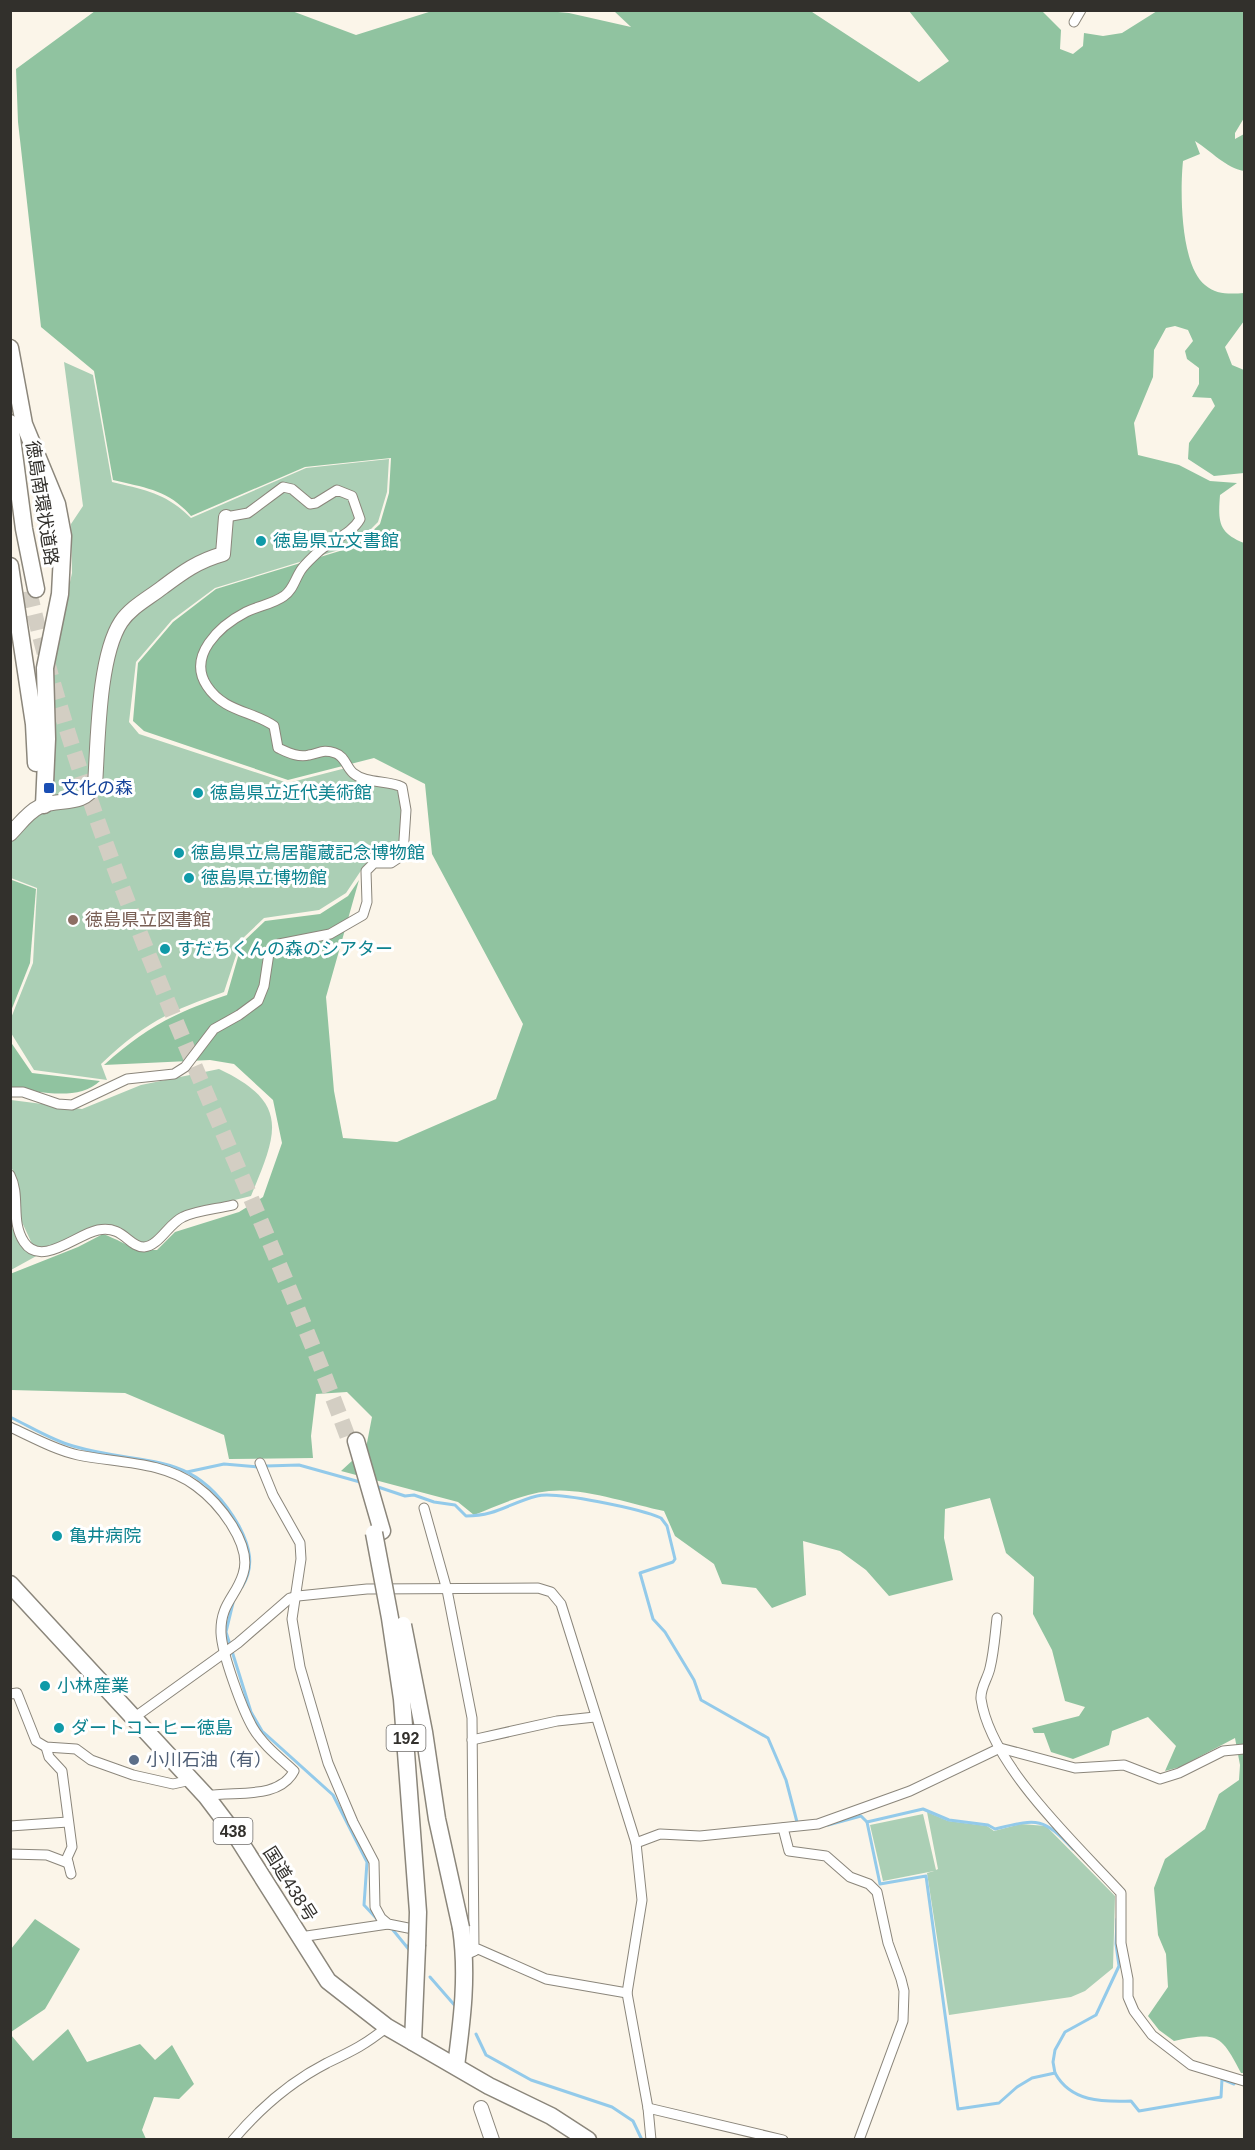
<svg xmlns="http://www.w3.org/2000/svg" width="1255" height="2150" viewBox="0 0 1255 2150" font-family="Helvetica,'Noto Sans JP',sans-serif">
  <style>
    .green { fill: #abcfb5 }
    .forest { fill: #90c3a0 }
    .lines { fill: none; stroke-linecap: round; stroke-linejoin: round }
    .stream { stroke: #93caea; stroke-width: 3 }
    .highway-tunnel { stroke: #d3cec3; stroke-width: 16; stroke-dasharray: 16 8; stroke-linecap: butt }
    .street-casing { stroke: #8b867b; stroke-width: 11 }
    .secondary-casing { stroke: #8b867b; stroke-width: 16 }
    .highway-casing { stroke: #8b867b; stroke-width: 19 }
    .street { stroke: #fff; stroke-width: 9 }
    .secondary { stroke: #fff; stroke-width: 14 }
    .highway { stroke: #fff; stroke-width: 16 }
    .highway-bridge-casing { stroke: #8b867b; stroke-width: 19; stroke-linecap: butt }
    .highway-bridge { stroke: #fff; stroke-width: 16 }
    .culture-dot { fill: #0f9aa8; stroke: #fff; stroke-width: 2 }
    .transit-dot { fill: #1a4fb4; stroke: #fff; stroke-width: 2 }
    .education-dot { fill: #8d6e63; stroke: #fff; stroke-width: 2 }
    .service-dot { fill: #5c6f8a; stroke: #fff; stroke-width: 2 }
    .labels { text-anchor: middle; stroke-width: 6; stroke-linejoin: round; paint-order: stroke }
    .shield { fill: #fff; stroke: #706e6b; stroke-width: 1.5 }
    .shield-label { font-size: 16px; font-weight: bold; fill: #32302c }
    .street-label { font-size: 18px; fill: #32302c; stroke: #fff }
    .culture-label { font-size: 18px; fill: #0d838f; stroke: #fff; text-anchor: start }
    .transit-label { font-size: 18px; fill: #164399; stroke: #fff; text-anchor: start }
    .education-label { font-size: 18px; fill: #785e54; stroke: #fff; text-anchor: start }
    .service-label { font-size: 18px; fill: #4e5e75; stroke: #fff; text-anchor: start }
  </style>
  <rect width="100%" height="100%" fill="#fbf5e9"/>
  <g class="green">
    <path d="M64,362L93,375L112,482C145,490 166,493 191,518L306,468L389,459L387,492L378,522L355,545L215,588L172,620L136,662L129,722L139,734L288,783L346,768L392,787L400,793L403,817L400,849L392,857L374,858L362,869L346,893L319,910L264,918L241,940L224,992C168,1012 144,1023 101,1064L107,1080L34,1070L11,1033V1018L33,963L37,888L11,878V841L21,828L49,809L47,687L72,573L71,524L83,506Z"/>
    <path d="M219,1069C291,1103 277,1133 251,1196L182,1213L168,1222L152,1242L142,1243L114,1225L94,1227L47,1249L33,1246L21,1220L17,1178L11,1167V1100L82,1109L141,1085Z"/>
    <polygon points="10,1224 21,1243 40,1254 11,1270"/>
    <polygon points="927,1812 948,1821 987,1826 994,1831 1021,1824 1046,1826 1115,1896 1113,1968 1085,1991 1071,1997 949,2015 927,1873 934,1871 883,1881 870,1825 923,1814 936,1870 938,1869"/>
  </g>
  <g class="forest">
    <path d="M536,10L569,13L631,27L614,11L809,10L919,82L949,61L909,11H1042L1061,30L1060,49L1073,54L1083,46L1084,33L1103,36L1122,33L1157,11H1244V118L1235,133V139L1244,134V171C1226,168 1211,151 1195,141L1200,154L1183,161C1180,190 1180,265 1205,285C1216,295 1231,294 1244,293V321L1225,347L1232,365L1244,370V473L1214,476L1188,459L1189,443L1215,406L1211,398L1192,397L1199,384V368L1187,359L1185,351L1193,341L1188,330L1175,326L1166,328L1154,350L1153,377L1134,423L1138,455L1179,465L1210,481L1237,483L1220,495C1218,521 1218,533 1244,543V2073H1241C1221,2034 1217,2032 1174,2041L1159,2030L1148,2016L1168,1987L1166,1954L1158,1935L1154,1888L1165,1859L1205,1829L1219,1794L1239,1780L1240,1765L1235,1738L1180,1767L1165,1771L1176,1746L1148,1717L1112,1731L1109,1745L1073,1759L1051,1752L1044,1733H1034L1032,1728L1079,1716L1085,1707L1065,1701L1052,1650L1033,1614L1034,1577L1006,1553L990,1498L945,1509L944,1538L953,1580L889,1596L866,1570L840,1551L803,1541L806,1595L772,1608L756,1588L722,1584L714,1564L675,1536L664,1511C631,1504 582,1487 549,1491C523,1494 498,1505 474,1515L458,1502L341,1471L366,1448L372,1417L347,1392L316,1394L311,1436L313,1458L229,1459L224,1435L125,1393L11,1390L10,1274L78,1247L103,1234C128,1243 129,1251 157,1250L175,1232L239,1212L263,1197L282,1143L273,1100L234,1064L210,1060L104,1065C145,1028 174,1013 227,995L242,943L265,921L320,914L348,896L359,880L326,997L334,1091L343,1138L397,1142L496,1099L523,1024L432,854L425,784L374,758L288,780L144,731L133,721L138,663L173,622L216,589L356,546L380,524L389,493L391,458L305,467L191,516C169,490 146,488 113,480L94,371L41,327L18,122L16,69L95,11H292L356,35L432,11Z"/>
    <polygon points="12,880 36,889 30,963 11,1011"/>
    <path d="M10,1041L32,1073L100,1081C78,1102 38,1091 11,1088Z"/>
    <polygon points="35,1919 80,1949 45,2009 11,2032 11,1949"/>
    <polygon points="68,2029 87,2062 140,2044 155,2060 172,2045 194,2084 179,2099 154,2097 142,2130 146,2139 11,2139 11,2035 33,2061"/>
  </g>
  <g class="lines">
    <g class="stream">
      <polyline points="10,150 10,168"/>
      <path d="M10,1417C31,1427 51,1440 73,1446C147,1468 194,1447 239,1526C250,1547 255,1566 242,1587"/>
      <polyline points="266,1466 299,1465 360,1482"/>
      <polyline points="187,1472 224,1464 258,1467"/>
      <path d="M375,1486L405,1496L414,1495L434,1502L455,1505L466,1516C497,1516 509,1503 537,1496C556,1491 641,1509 661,1518L667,1526L675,1559L673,1562L640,1573L653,1619L665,1632L694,1680L701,1700L768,1738L786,1780L797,1822"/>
      <polyline points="233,1603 226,1632 251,1712 262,1731 333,1795 367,1862 364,1905 377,1919"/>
      <path d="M867,1822L923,1809L949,1820L988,1825L995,1829C1037,1819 1042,1816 1073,1849"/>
      <path d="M828,1825L861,1816L867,1822L880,1884L926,1876L958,2109L999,2103L1017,2087L1032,2078L1055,2073C1071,2102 1102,2102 1131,2101L1139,2111L1221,2097L1222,2079L1234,2084"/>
      <polyline points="393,1930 411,1952"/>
      <polyline points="430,1977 457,2008"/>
      <polyline points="476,2034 486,2055 531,2080 612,2107 633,2121 642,2140"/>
      <polyline points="1055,2073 1053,2062 1055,2050 1065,2032 1096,2015 1119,1966 1116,1944 1117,1919"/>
    </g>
    <path class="highway-tunnel" d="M29,591C98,888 245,1159 350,1443"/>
    <defs>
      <g id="street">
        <polyline points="1074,22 1081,10"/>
        <path d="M10,1092H23L58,1104L72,1105L127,1079L174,1074L185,1067L214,1029L239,1015L258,1001L264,986L269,953L279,944L330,934L363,915L367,902L366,871L374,863H391L403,855L406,810L402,787C387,780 366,784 353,773C346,767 345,756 335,753C323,749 320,753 309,755C298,758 287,752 278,748L274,726C253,711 224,712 207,686C187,656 219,626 246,612C258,606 273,604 284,596C293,590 295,579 301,570C305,564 312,558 317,553C330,540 351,535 360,519L352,496L337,490L316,503L310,504L292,489L283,487L248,513L226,517"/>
        <path d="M10,1175C21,1196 10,1221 24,1242C41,1268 77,1234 98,1230C124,1225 128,1247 144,1247C159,1246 169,1223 183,1217C198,1210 217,1209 233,1205"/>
        <path d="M10,1427C32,1437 55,1450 78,1455C117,1463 163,1461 196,1486C218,1502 253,1544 243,1574C236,1597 220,1604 221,1633C222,1654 242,1709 253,1728C263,1745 280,1758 294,1771C278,1801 233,1790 206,1796"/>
        <polyline points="260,1463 273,1495 300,1543 301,1559 292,1619 300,1667 328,1763 353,1822 374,1862 375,1907 381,1918 388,1924 413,1929"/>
        <polyline points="424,1508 447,1590 472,1718 474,1951"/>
        <path d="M997,1618C995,1635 994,1652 990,1668C988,1678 980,1688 981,1699C991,1766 1076,1844 1121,1893V1943L1128,1979V1997L1134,2011L1152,2035L1191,2065L1244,2081"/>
        <polyline points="10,1694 17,1693 36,1741 46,1747 76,1749 91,1760 133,1775 173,1784 191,1780"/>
        <polyline points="135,1717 238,1643 290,1598 298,1596 367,1589 538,1588 551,1592 561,1604 636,1843 642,1900 627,1993 648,2108 651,2140"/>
        <polyline points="472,1740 557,1721 595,1717"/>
        <polyline points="46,1747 49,1757 62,1771 72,1847 67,1858 71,1874"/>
        <polyline points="10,1826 68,1822"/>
        <polyline points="783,1828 789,1851 826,1856 850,1877 869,1884 877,1892 888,1943 901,1979 904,1991 903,2021 859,2140"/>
        <polyline points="636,1843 660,1834 700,1836 818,1824 910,1791 1000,1748 1075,1768 1124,1765 1160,1779 1179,1773 1223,1751 1244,1749"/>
        <polyline points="10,1854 47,1855 68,1863"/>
        <polyline points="300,1937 388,1924"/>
        <polyline points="470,1953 478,1949 546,1979 627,1993"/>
        <polyline points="648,2108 783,2140"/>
        <path d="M233,2140C260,2108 290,2082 327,2063C352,2051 365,2045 387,2027"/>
      </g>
      <g id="secondary">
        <path d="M10,834C19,825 28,812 39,807C58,797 83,808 95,785C98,743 98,657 121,622C131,607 149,598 163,587C183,572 198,561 223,554L226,517"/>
        <polyline points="481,2108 492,2140"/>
      </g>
      <g id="highway">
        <polyline points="10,348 24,424 57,504 63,536 60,594 45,668 47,739 44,805"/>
        <polyline points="10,423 24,529 36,589"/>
        <polyline points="10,566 34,724 36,763"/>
        <polyline points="356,1441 382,1531"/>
        <polyline points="10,1584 206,1796 237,1837 328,1981 387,2027 489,2086 551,2116 588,2140"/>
        <polyline points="413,2042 417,1946"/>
        <path d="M456,2066C462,2020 468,1975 461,1928"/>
      </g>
    </defs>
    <use href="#street" class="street-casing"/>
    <use href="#secondary" class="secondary-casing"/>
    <use href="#highway" class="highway-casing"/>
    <use href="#street" class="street"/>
    <use href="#secondary" class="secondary"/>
    <use href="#highway" class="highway"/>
    <defs>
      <g id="highway-bridge">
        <polyline points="374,1533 390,1618 402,1699 418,1912 417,1946"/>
        <polyline points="403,1625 424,1732 437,1819 461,1928"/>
      </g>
    </defs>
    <use href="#highway-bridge" class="highway-bridge-casing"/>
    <use href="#highway-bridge" class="highway-bridge"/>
  </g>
  <g class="culture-dot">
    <circle cx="261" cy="541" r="6"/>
    <circle cx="198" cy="793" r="6"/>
    <circle cx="179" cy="853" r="6"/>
    <circle cx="189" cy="878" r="6"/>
    <circle cx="165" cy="949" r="6"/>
    <circle cx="57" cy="1536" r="6"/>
    <circle cx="45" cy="1686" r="6"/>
    <circle cx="59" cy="1728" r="6"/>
  </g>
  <rect class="transit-dot" x="43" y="782" width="12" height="12" rx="3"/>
  <circle class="education-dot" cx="73" cy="920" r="6"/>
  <circle class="service-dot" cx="134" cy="1760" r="6"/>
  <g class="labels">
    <g class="shield">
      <rect x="386.5" y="1725" width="39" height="26" rx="4.5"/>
      <rect x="213.5" y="1818" width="39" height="26" rx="4.5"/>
    </g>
    <g class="shield-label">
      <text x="406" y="1744">192</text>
      <text x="233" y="1837">438</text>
    </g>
    <g class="street-label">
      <text transform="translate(42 503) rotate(81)" y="6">徳島南環状道路</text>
      <text transform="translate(290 1884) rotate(58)" y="6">国道438号</text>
    </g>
    <g class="culture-label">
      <text x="273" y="547">徳島県立文書館</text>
      <text x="210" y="799">徳島県立近代美術館</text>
      <text x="191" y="859">徳島県立鳥居龍蔵記念博物館</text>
      <text x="201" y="884">徳島県立博物館</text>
      <text x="177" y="955">すだちくんの森のシアター</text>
      <text x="69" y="1542">亀井病院</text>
      <text x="57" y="1692">小林産業</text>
      <text x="71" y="1734">ダートコーヒー徳島</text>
    </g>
    <g class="transit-label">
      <text x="61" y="794">文化の森</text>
    </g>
    <g class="education-label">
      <text x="85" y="926">徳島県立図書館</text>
    </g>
    <g class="service-label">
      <text x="146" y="1766">小川石油（有）</text>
    </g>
  </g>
  <rect width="1255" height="2150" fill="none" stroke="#32302c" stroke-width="24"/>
</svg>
